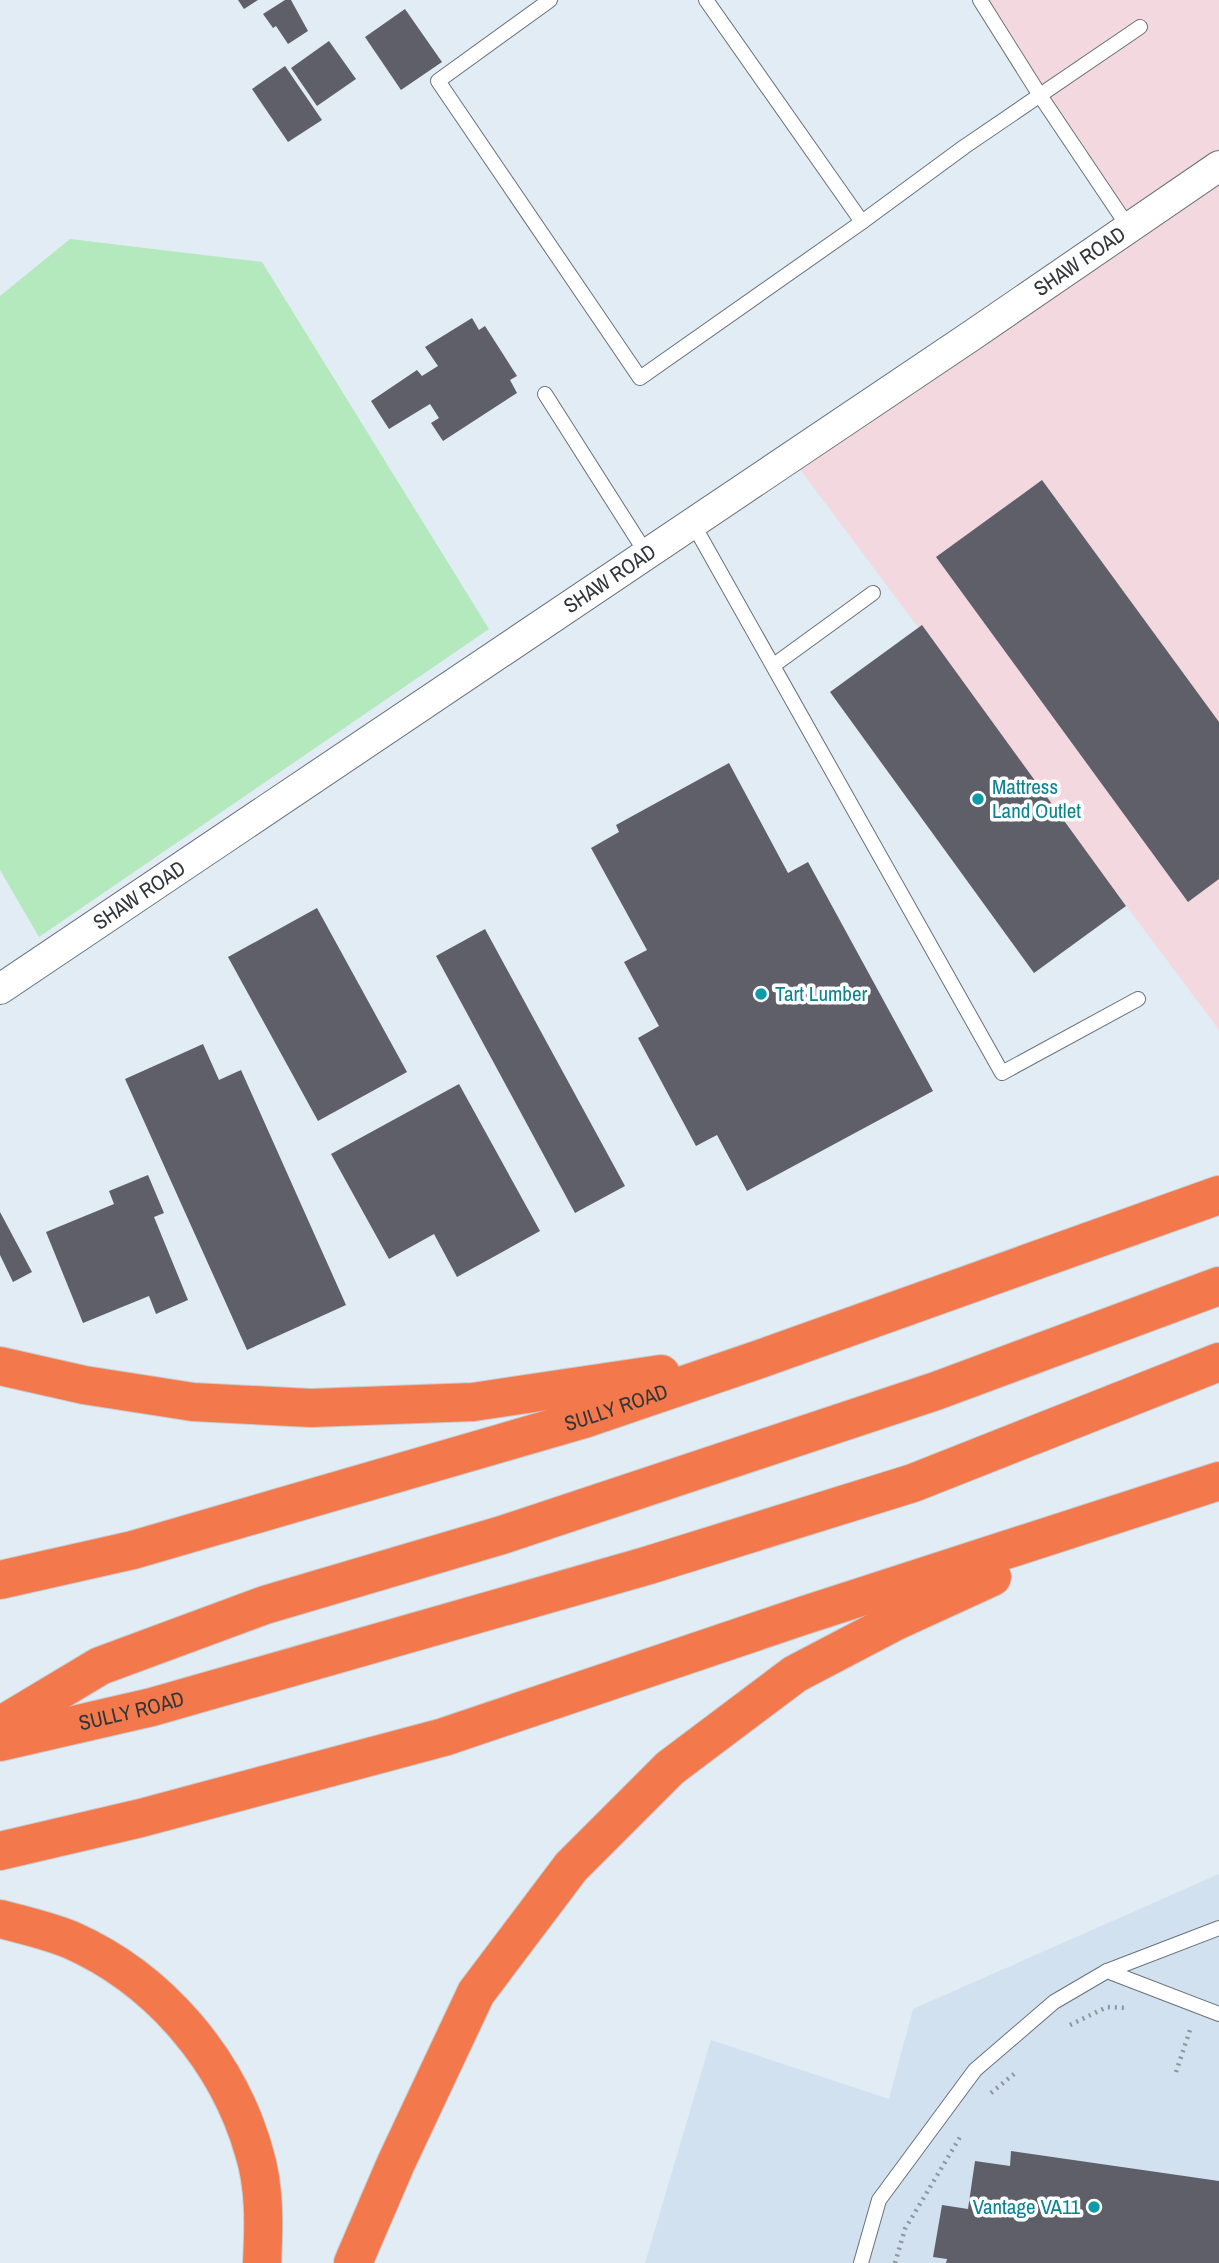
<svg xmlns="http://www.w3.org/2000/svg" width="1219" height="2263" viewBox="0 0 1219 2263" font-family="'Archivo Narrow',sans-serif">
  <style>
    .commercial { fill: #f3d9df }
    .built { fill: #d1e1f0 }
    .green { fill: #b4e9bd }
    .building { fill: #5f5f69 }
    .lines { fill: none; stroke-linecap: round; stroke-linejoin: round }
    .lane-casing { stroke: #697179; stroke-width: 16 }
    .street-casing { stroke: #697179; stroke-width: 32 }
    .highway-casing { stroke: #cacbcc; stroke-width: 40 }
    .path { stroke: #8e959b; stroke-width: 4.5; stroke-dasharray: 2 5; stroke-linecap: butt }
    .lane { stroke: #fff; stroke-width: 14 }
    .street { stroke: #fff; stroke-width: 30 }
    .highway { stroke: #f3794c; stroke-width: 38 }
    .culture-dot { fill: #0f9aa8; stroke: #fff; stroke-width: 2.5 }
    .labels { text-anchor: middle; stroke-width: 7; stroke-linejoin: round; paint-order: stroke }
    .street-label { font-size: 21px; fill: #323639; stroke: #fff }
    .culture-label { font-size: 21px; fill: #0d838f; stroke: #fff; text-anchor: start }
  </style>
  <rect width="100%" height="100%" fill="#e2ecf5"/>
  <polygon class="commercial" points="986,0 1219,0 1219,1030 790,456 1129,228"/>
  <polygon class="built" points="1219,1874 1219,2263 645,2263 711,2040 889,2099 913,2009"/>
  <polygon class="green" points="70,239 262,262 489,629 39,937 0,870 0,296"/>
  <g class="building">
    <polygon points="238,0 258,0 244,9"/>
    <polygon points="285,0 291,0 308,31 288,44 276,26 273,28 263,14"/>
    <polygon points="405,9 442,62 401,90 365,37"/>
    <polygon points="329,41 356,79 317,106 291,68"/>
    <polygon points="285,66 322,120 288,142 252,89"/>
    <polygon points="472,318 479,330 485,326 517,376 510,380 517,393 443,441 431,423 439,418 430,404 389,429 371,401 417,370 422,376 438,366 425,347"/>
    <polygon points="1042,480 1219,722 1219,879 1188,902 936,557"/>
    <polygon points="922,625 1126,906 1034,973 830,692"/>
    <polygon points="729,763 788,873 808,862 933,1091 747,1191 717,1135 696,1146 638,1038 659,1026 624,962 647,950 591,848 619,832 616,825"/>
    <polygon points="317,908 407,1072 318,1121 228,957"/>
    <polygon points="485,929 625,1186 575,1213 436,956"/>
    <polygon points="203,1044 219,1080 241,1070 346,1305 247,1350 125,1079"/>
    <polygon points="459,1084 540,1231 457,1277 434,1234 389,1259 331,1154"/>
    <polygon points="148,1175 164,1213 154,1217 188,1300 156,1314 149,1296 83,1323 46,1232 114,1204 109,1191"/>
    <polygon points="0,1212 32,1272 13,1282 0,1255"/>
    <polygon points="1011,2151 1219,2181 1219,2263 946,2263 947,2259 933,2257 942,2205 968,2209 975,2161 1010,2166"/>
  </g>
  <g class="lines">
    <defs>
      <g id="lane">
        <polyline points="550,0 438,81 640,378 862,222 964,147 1140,27"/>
        <polyline points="706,0 862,222"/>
        <polyline points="980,0 1041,97 1129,228"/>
        <polyline points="545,394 646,553"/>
        <polyline points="692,522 1002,1073 1138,999"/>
        <polyline points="774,665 873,593"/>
        <polyline points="1107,1971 1219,2014"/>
        <polyline points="861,2263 879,2200 975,2070 1054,2002 1107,1971 1219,1928"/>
      </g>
      <g id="street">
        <path id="s1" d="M0,989L971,336L1219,166"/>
      </g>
      <g id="highway">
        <polyline points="0,1366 84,1385 193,1402 311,1408 473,1402 661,1374"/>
        <path id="s2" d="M0,1580L133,1550L584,1419L760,1359L1219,1195"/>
        <polyline points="0,1726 100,1666 265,1605 502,1535 936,1391 1219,1286"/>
        <path id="s3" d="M0,1742L152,1707L646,1566L913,1483L1219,1362"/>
        <polyline points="0,1851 141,1818 444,1737 802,1616 1219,1481"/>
        <path d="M0,1919C24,1925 49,1931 71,1940C159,1979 228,2060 254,2152C265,2187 264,2226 262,2263"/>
        <polyline points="353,2263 396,2163 476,1993 571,1867 670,1768 795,1674 896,1621 992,1577"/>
      </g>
    </defs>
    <use href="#lane" class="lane-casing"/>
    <use href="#street" class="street-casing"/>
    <use href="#highway" class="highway-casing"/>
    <g class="path">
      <polyline points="1070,2025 1107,2007 1128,2008"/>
      <polyline points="1176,2072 1190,2030 1188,2029"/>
      <polyline points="991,2093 1014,2074"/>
      <polyline points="895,2263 905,2229 960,2137"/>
    </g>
    <use href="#lane" class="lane"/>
    <use href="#street" class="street"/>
    <use href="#highway" class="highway"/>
  </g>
  <g class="culture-dot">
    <circle cx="978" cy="799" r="7"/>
    <circle cx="761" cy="994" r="7"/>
    <circle cx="1094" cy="2207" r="7"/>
  </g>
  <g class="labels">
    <g class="street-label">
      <text dy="7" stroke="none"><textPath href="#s1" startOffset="1302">SHAW ROAD</textPath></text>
      <text dy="7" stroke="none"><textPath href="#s1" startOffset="735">SHAW ROAD</textPath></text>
      <text dy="7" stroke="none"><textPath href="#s1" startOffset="168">SHAW ROAD</textPath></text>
      <text dy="7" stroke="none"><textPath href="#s2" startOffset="640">SULLY ROAD</textPath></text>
      <text dy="7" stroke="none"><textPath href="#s3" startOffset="135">SULLY ROAD</textPath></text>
    </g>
    <g class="culture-label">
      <text x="992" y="794">Mattress<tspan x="992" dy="24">Land Outlet</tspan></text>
      <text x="775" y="1001">Tart Lumber</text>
      <text x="1080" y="2214" text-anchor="end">Vantage VA11</text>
    </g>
  </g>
</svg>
